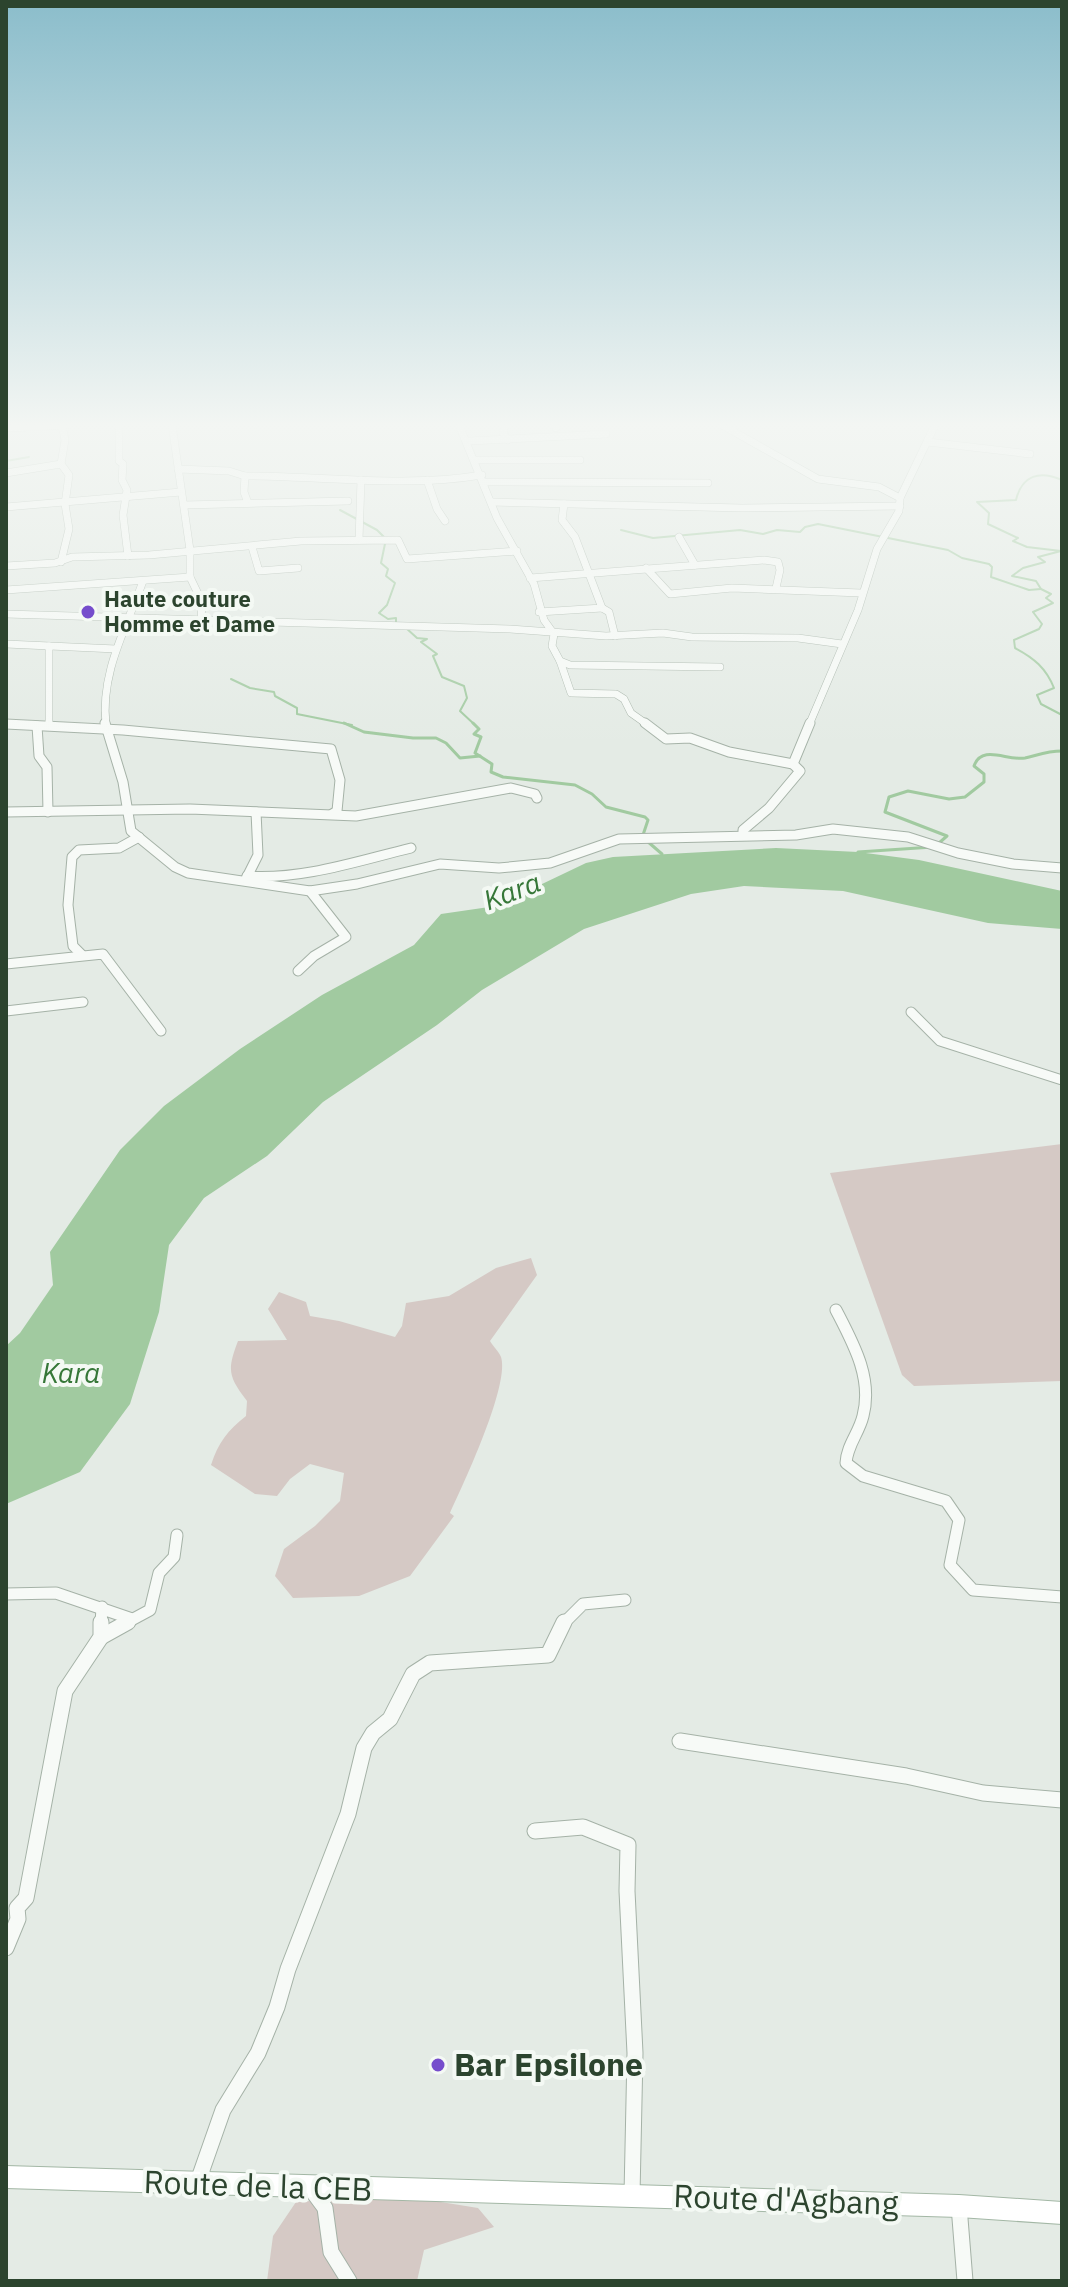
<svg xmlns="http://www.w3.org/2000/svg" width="1068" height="2287" viewBox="0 0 1068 2287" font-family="'IBM Plex Sans',sans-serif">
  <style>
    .green { fill: #d5c9c5 }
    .water { fill: #a1caa0 }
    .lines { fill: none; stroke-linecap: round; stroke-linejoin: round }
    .stream-far1 { stroke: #a1caa0; stroke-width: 2 }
    .stream { stroke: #a1caa0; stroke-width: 3 }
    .minor-far3-casing { stroke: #a5b2a7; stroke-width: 8 }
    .minor-far2-casing { stroke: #a5b2a7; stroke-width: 11 }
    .minor-far1-casing { stroke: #a5b2a7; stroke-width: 13 }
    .minor-casing { stroke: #a5b2a7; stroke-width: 17 }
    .major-casing { stroke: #a3b7a5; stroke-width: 2 }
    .minor-far3 { stroke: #f7faf7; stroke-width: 7 }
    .minor-far2 { stroke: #f7faf7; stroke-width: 9 }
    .minor-far1 { stroke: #f7faf7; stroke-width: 11 }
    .minor { stroke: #f7faf7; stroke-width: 15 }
    .major { fill: #fff; fill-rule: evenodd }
    .poi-dot { fill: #764dcc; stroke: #f4f9f4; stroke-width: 3 }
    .labels { text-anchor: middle; stroke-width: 8; stroke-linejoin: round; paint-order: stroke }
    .far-poi-label { font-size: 22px; font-weight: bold; fill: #2c442e; stroke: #f4f9f4; text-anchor: start }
    .water-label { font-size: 28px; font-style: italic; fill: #367738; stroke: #f4f9f4 }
    .near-poi-label { font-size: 32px; font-weight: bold; fill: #2c442e; stroke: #f4f9f4; text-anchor: start }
    .near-street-label { font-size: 32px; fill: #2c442e; stroke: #f4f9f4 }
  </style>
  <rect width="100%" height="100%" fill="#e4ebe5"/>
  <g class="green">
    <polygon points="1062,1144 1062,1381 914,1386 902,1375 830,1173"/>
    <path d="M531,1258L537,1275L490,1341C493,1346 499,1352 501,1357C510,1385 463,1485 450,1513L454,1516L410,1576L359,1596L293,1598L275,1576L284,1549L315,1526L340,1501L344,1473L310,1464L290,1479L277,1496L255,1494L211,1465C218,1443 228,1430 246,1416L247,1401C228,1376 227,1370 238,1341L287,1340L268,1309L279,1292L306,1302L310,1316L339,1321L395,1337L402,1326L406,1303L449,1296L496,1268Z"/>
    <polygon points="353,2198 416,2198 478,2208 494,2227 424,2250 417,2281 267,2281 273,2236 296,2202"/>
  </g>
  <polygon class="water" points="776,848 858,852 919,860 1062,891 1062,929 988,923 843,891 744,886 691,894 584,929 482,990 437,1025 323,1102 267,1156 204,1198 169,1245 159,1312 130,1404 80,1472 6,1504 6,1346 20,1333 53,1285 50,1252 120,1150 164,1106 240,1049 322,995 414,945 441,914 496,906 586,863 613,857"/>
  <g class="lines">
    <g class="stream-far1">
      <polyline points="6,461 29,457"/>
      <path d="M1062,480C1040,470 1022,475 1016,500L977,502L989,513L988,524L1018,538L1013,541L1027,547L1061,551L1038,557L1045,562L1023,568L1012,576L1036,581L1041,589L1051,594L1046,598L1053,603L1033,612L1042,624L1039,629L1014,640L1015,648C1034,658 1046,668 1054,688L1037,695L1041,704L1062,715"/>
      <polyline points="340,510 377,530 386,539 381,563 388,569 386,576 395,583 387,605 379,613 388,619 396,618 396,623"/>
      <polyline points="621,530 653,538 740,530 763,534 777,530 800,532 805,527 818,524 948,550 962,558 989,564 992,567 991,577 1029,590 1041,589"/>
      <polyline points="406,628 417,638 427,639 421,642 437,654 433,656 442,677 464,686 467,698 460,711 475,725"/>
      <polyline points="231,679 250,688 274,692 275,696 297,708 297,714 352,725"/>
    </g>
    <g class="stream">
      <polyline points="344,723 364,732 413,738 436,738 446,743 460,758 480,756"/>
      <polyline points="473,723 479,729 474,734 481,737 475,753 492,764 491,772 503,777 575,785 592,794 606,807 645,817 648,820 643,835"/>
      <polyline points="647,841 662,854"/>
      <path d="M939,843L947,836L885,812L889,797L908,791L949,799L965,797L984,782V774L974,766C982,744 1007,761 1025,758C1038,755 1047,751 1062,751"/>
      <polyline points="858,852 933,847"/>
    </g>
    <defs>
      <g id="minor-far3">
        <polyline points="9,425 10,428 69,425"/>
        <polyline points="119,425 119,461 123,464 122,480 127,490 123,515 128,556"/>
        <polyline points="172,425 190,550 190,577 202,602 201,621"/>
        <polyline points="459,425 497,518 534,584 544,620 554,634 552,646 560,661 570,665 720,667"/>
        <polyline points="505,425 503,433 508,440"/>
        <polyline points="555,425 556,428"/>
        <polyline points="722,425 818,479 879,487 900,498 899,511 877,549 858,610 809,725"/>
        <polyline points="469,441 606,434"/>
        <polyline points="928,442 1030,454"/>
        <polyline points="476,460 580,460"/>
        <polyline points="61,464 69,475 65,504 69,529 61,562"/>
        <path d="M178,469L229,471L245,476C325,476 403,488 482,475"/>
        <polyline points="6,473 61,464 65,440 62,425"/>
        <polyline points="245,476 244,492 248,503"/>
        <polyline points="427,480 437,509 445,521"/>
        <polyline points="485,482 708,483"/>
        <polyline points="900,498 935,425"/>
        <polyline points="492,502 742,508 900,506"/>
        <polyline points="184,505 348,501"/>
        <polyline points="6,507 181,492"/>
        <polyline points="679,537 695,565"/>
        <polyline points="359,540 361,480"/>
        <polyline points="252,547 259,571 298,568"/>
        <polyline points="6,566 55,563 72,557 149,555 301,541 398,540 407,559 517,551"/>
        <polyline points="646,568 670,594 732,588 861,593"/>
        <polyline points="530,578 764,560 778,562 780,570 776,588"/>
        <polyline points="6,590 190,577"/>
        <polyline points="602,608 609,612 615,636"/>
        <polyline points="539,612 602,608 575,537 562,520 564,504"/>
        <polyline points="6,614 510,629 606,636 663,633 692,637 798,638 842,644"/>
        <polyline points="6,644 116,649"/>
        <polyline points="49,646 49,725"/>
        <polyline points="560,661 571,693 616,694 624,699 631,713 648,725"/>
        <polyline points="6,724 32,725"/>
        <path d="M106,725C100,673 126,629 143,581"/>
      </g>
      <g id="minor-far2">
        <polyline points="105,723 123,782 131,831 175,867 188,873 310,891 357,884 440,864 499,868 550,863 619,839 796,835 833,829 908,837 958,853 1013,864 1062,868"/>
        <polyline points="645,723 666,739 690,738 729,752 793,764"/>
        <polyline points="6,724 123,730 331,749 340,780 337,811 332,814"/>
        <polyline points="37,726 39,756 47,767 48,812"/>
        <polyline points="6,812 190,809 356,816 511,788 535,794 537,798"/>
        <polyline points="743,835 743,830 769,808 800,771 793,764 810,723"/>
        <path d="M247,876C302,880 357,861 411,848"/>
        <polyline points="246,879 258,855 256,812"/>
        <polyline points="82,955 73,946 68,905 72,857 79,850 119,848 139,837"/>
        <polyline points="6,964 103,954 161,1031"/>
        <polyline points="298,971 314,956 346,937 310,891"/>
        <polyline points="6,1011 83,1002"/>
        <polyline points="911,1012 940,1041 1062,1080"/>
      </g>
      <g id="minor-far1">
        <path d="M836,1310C853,1343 873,1378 863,1416C859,1433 847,1445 846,1463L863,1476L946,1501L959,1520L950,1565L973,1590L1062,1597"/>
        <polyline points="6,1594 56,1593 132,1619"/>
        <polyline points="101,1624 102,1607"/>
        <polyline points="124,1624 150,1610 159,1573 174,1557 177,1535"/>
        <polyline points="563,1624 583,1604 625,1600"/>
      </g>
      <g id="minor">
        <polyline points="101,1637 128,1622"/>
        <polyline points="680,1741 906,1776 983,1793 1062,1800"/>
        <polyline points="535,1831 583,1827 628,1845 627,1891 635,2053 632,2195"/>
        <polyline points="6,1948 18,1919 17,1908 26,1898 65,1691 101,1637 101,1622"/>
        <polyline points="197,2184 223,2110 258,2053 277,2007 288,1969 348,1814 364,1748 373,1733 390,1719 413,1674 430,1663 548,1655 564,1622"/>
        <polyline points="311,2189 325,2208 331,2252 349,2281"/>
        <polyline points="959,2206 965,2281"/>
      </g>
      <polygon id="major" points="6,2166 959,2195 1062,2202 1062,2224 959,2217 6,2188"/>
    </defs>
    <use href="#minor-far3" class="minor-far3-casing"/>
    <use href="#minor-far2" class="minor-far2-casing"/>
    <use href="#minor-far1" class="minor-far1-casing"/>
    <use href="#minor" class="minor-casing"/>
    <use href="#major" class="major-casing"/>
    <use href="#minor-far3" class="minor-far3"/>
    <use href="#minor-far2" class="minor-far2"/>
    <use href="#minor-far1" class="minor-far1"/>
    <use href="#minor" class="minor"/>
    <use href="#major" class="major"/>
  </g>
  <linearGradient id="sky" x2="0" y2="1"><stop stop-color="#8bbdcb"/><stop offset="0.57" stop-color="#f3f6f3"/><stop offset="1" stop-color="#f3f6f3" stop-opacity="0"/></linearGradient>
  <rect width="1068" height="746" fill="url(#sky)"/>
  <g class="poi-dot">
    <circle cx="88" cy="612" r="8"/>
    <circle cx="438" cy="2065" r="8"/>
  </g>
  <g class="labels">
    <g class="far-poi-label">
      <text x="104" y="607">Haute couture<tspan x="104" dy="25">Homme et Dame</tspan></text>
    </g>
    <g class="water-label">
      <text transform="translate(512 891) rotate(-21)" y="10">Kara</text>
      <text x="71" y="1383">Kara</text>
    </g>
    <g class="near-poi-label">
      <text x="454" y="2076">Bar Epsilone</text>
    </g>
    <g class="near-street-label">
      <text transform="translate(258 2186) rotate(2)" y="11">Route de la CEB</text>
      <text transform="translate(786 2200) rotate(2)" y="11">Route d'Agbang</text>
    </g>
  </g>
  <rect width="1068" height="2287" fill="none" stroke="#2c442e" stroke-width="16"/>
</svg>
